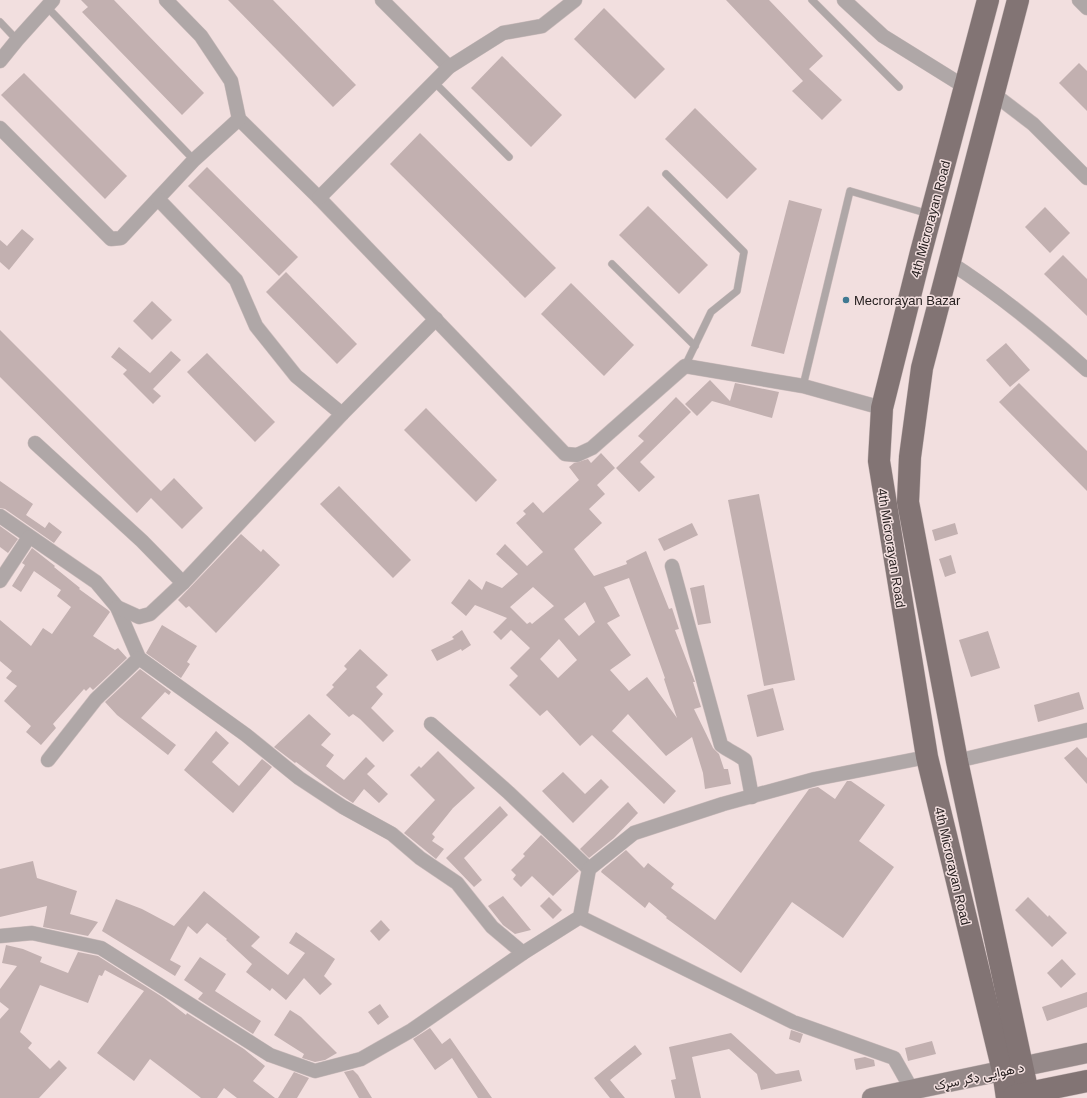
<svg xmlns="http://www.w3.org/2000/svg" width="1087" height="1098" viewBox="0 0 1087 1098" font-family="Arial,Vazirmatn,sans-serif">
  <style>
    .building { fill: #c2b0b0; fill-rule: evenodd }
    .lines { fill: none; stroke-linecap: round; stroke-linejoin: round }
    .service-casing { stroke: #cdbdbd; stroke-width: 8 }
    .minor-casing { stroke: #cdbdbd; stroke-width: 15 }
    .secondary-casing { stroke: #cdbdbd; stroke-width: 21 }
    .primary-casing { stroke: #cdbdbd; stroke-width: 23 }
    .service { stroke: #afa7a7; stroke-width: 7 }
    .minor { stroke: #afa7a7; stroke-width: 14 }
    .secondary { stroke: #958989; stroke-width: 20 }
    .primary { stroke: #827474; stroke-width: 22 }
    .poi-dot { fill: #3f7992; stroke: #f2dfdf; stroke-width: 1.5 }
    .labels { text-anchor: middle; stroke-width: 3; stroke-linejoin: round; paint-order: stroke }
    .street-label { font-size: 13px; fill: #272020; stroke: #f2dfdf }
    .poi-label { font-size: 13px; fill: #272020; stroke: #f2dfdf; text-anchor: start }
  </style>
  <rect width="100%" height="100%" fill="#f2dfdf"/>
  <g class="building">
    <polygon points="81,0 114,0 204,93 182,115 82,12 88,7"/>
    <polygon points="228,0 273,0 356,85 333,107"/>
    <polygon points="726,0 769,0 823,56 809,69 842,100 822,120 792,91 803,81"/>
    <polygon points="604,8 665,69 635,99 574,39"/>
    <polygon points="502,56 562,115 531,147 471,88"/>
    <polygon points="1079,63 1087,71 1087,111 1059,83"/>
    <polygon points="24,73 127,176 105,199 1,95"/>
    <polygon points="695,108 757,169 727,199 665,139"/>
    <polygon points="420,133 556,268 525,298 390,164"/>
    <polygon points="207,167 298,257 279,276 188,186"/>
    <polygon points="789,200 822,209 784,354 751,346"/>
    <polygon points="648,206 708,265 679,294 619,235"/>
    <polygon points="1045,207 1070,233 1050,253 1025,227"/>
    <polygon points="22,229 34,239 9,270 0,262 0,240 7,246"/>
    <polygon points="1063,255 1087,279 1087,316 1044,274"/>
    <polygon points="286,272 357,344 337,364 266,292"/>
    <polygon points="571,283 634,345 604,376 541,314"/>
    <polygon points="152,301 172,320 152,340 133,321"/>
    <polygon points="0,330 161,491 174,478 203,508 182,529 151,498 137,513 0,377"/>
    <polygon points="1006,343 1030,370 1010,387 986,360"/>
    <polygon points="119,347 150,373 171,351 181,360 153,389 161,396 153,404 123,374 127,370 111,357"/>
    <polygon points="207,353 275,422 255,442 187,372"/>
    <polygon points="710,380 730,401 735,383 779,392 772,418 712,401 697,416 685,404"/>
    <polygon points="1019,383 1087,451 1087,491 999,402"/>
    <polygon points="676,397 691,412 640,462 655,477 639,492 616,468 644,441 638,436"/>
    <polygon points="426,408 497,480 476,502 404,430"/>
    <path d="M601,453L615,468L597,485L605,494L589,509L602,523L574,549L594,576L627,564L626,561L646,551L669,609L672,608L679,629L675,630L695,682H693L701,707L694,709L713,748L719,754L724,769H728L731,784L705,789L703,773L692,737L666,756L628,714L612,731L676,791L664,804L592,735L580,746L547,710L540,716L509,685L518,676L510,668L530,648L511,630L501,640L493,632L507,618L475,605L466,616L451,603L469,579L482,590L486,581L502,588L518,574L496,554L505,544L527,566L543,552L516,523L526,514L523,511L533,502L543,513L579,480L569,467L574,463L588,459L591,463ZM629,578L665,678L664,679L677,718L647,677L629,691L610,670L631,655L607,623L620,616L604,587ZM533,587L554,606L532,624L530,622L527,624L510,607ZM585,602L595,622L579,636L564,619ZM559,639L577,660L558,678L540,659Z"/>
    <polygon points="0,481 33,504 26,515 45,528 49,522 62,532 54,543 5,509 0,508"/>
    <polygon points="339,486 411,560 393,578 320,504"/>
    <polygon points="759,494 795,680 764,686 728,500"/>
    <polygon points="692,523 698,535 664,551 658,539"/>
    <polygon points="955,523 958,534 935,541 932,530"/>
    <polygon points="0,526 18,539 8,553 0,547"/>
    <polygon points="241,534 261,552 263,549 280,565 216,633 189,606 186,608 178,600"/>
    <polygon points="32,548 55,566 54,567 80,588 79,589 108,610 110,612 93,636 115,650 118,648 127,658 93,690 90,687 86,691 84,689 53,724 56,728 41,745 26,732 31,726 4,701 17,686 6,678 12,671 0,661 0,620 31,646 43,628 52,634 71,607 57,596 61,590 34,571 21,592 12,586 25,565 22,563"/>
    <polygon points="951,555 956,573 945,577 939,559"/>
    <polygon points="704,585 711,623 698,625 690,588"/>
    <polygon points="162,625 197,646 187,662 190,664 181,678 146,653"/>
    <polygon points="462,630 471,645 462,651 461,649 437,661 431,650 454,639 452,637"/>
    <polygon points="988,631 1000,668 971,677 959,640"/>
    <polygon points="360,649 388,675 376,687 383,694 371,708 394,731 383,742 360,719 353,714 349,717 326,695 334,687 332,685 347,669 344,666"/>
    <polygon points="140,669 171,692 169,695 165,692 141,718 176,745 168,755 117,715 105,702"/>
    <polygon points="773,688 784,730 757,737 747,695"/>
    <polygon points="1079,692 1084,709 1038,722 1034,705"/>
    <polygon points="309,714 331,734 321,745 334,755 326,766 344,780 366,757 375,766 367,774 388,794 379,803 364,789 353,803 336,792 296,762 295,763 274,747"/>
    <polygon points="216,731 229,743 212,762 239,786 262,759 272,767 233,813 184,770"/>
    <polygon points="1077,747 1087,758 1087,784 1064,758"/>
    <polygon points="438,751 475,788 453,808 432,834 435,837 432,841 444,849 436,859 404,833 435,800 410,775 419,766 421,768"/>
    <polygon points="563,772 585,794 601,779 609,787 573,823 542,791"/>
    <polygon points="847,781 851,781 885,805 859,841 894,867 843,938 792,902 741,973 666,918 667,917 649,902 645,908 601,872 602,870 626,850 644,868 648,863 674,884 671,888 715,920 809,789 818,787 835,799"/>
    <polygon points="628,802 638,813 614,838 589,858 580,849"/>
    <polygon points="500,806 508,815 464,858 482,880 474,887 446,858"/>
    <polygon points="541,835 579,871 553,896 532,876 521,887 513,879 516,875 511,870 525,856 523,854"/>
    <polygon points="33,861 37,878 77,891 70,914 98,922 88,936 43,927 47,906 0,917 0,869"/>
    <polygon points="204,891 260,937 251,946 288,975 305,953 289,943 296,932 335,959 324,976 332,984 320,995 304,978 286,1000 272,988 270,991 246,972 252,964 226,940 227,939 207,923 197,934 188,926 170,960 181,966 175,976 102,931 116,899 142,909 174,926"/>
    <polygon points="503,896 531,930 515,934 503,925 488,906"/>
    <polygon points="549,897 562,910 553,919 540,906"/>
    <polygon points="1028,897 1048,917 1049,915 1067,933 1052,947 1015,910"/>
    <polygon points="381,920 390,930 379,941 370,931"/>
    <polygon points="6,945 23,949 42,957 40,962 68,973 78,952 98,956 164,998 186,1015 187,1013 244,1049 265,1066 253,1081 275,1098 237,1098 224,1088 217,1098 201,1098 150,1059 134,1081 97,1053 144,991 105,970 102,976 99,975 88,1003 40,985 20,1032 32,1043 28,1048 50,1069 59,1060 67,1068 39,1098 0,1098 0,1019 9,1009 0,1002 0,989 17,966 2,963"/>
    <polygon points="200,957 226,974 215,991 261,1021 253,1034 198,999 203,993 184,980"/>
    <polygon points="1062,959 1076,974 1061,988 1047,973"/>
    <polygon points="1087,992 1087,1007 1047,1021 1042,1007"/>
    <polygon points="380,1004 389,1017 378,1025 368,1012"/>
    <polygon points="290,1010 301,1017 337,1053 325,1060 315,1062 302,1058 304,1054 274,1035"/>
    <polygon points="430,1028 442,1044 450,1038 492,1098 478,1098 452,1058 435,1070 413,1039"/>
    <polygon points="791,1030 803,1034 800,1043 789,1039"/>
    <polygon points="731,1033 776,1074 799,1070 802,1081 761,1090 757,1074 729,1049 692,1057 701,1098 675,1098 671,1080 676,1079 669,1047"/>
    <polygon points="932,1041 936,1054 908,1061 905,1048"/>
    <polygon points="635,1045 642,1054 610,1080 625,1098 610,1098 594,1078"/>
    <polygon points="865,1057 874,1060 875,1066 856,1070 854,1059"/>
    <polygon points="353,1070 358,1075 372,1098 359,1098 344,1072"/>
    <polygon points="294,1072 309,1078 297,1098 278,1098"/>
  </g>
  <g class="lines">
    <defs>
      <g id="service">
        <polyline points="812,0 899,87"/>
        <polyline points="47,7 194,160"/>
        <polyline points="0,22 17,40"/>
        <polyline points="434,82 509,157"/>
        <polyline points="666,174 744,252 737,291 711,312 685,366"/>
        <polyline points="612,264 695,346"/>
        <polyline points="803,386 850,191 929,214"/>
      </g>
      <g id="minor">
        <polyline points="166,0 201,36 231,81 239,119 319,198 565,454 577,455 592,448 685,366 803,386 882,408"/>
        <polyline points="382,0 449,67"/>
        <polyline points="844,0 883,36 965,87"/>
        <polyline points="1079,0 1087,8"/>
        <polyline points="0,61 17,40 53,0"/>
        <polyline points="995,95 1033,124 1087,178"/>
        <polyline points="0,128 111,239 121,238 194,160 239,119"/>
        <polyline points="319,198 449,67 503,33 542,26 575,0"/>
        <polyline points="158,199 236,280 256,326 296,376 342,414"/>
        <path d="M949,262C999,294 1044,331 1087,370"/>
        <polyline points="35,443 142,541 183,583"/>
        <polyline points="0,516 96,582 117,607 139,658 246,735 299,778 343,807 392,834 420,858 457,883 492,927 523,953"/>
        <path d="M672,566L721,745C729,751 737,754 745,760L752,797"/>
        <polyline points="0,581 29,537"/>
        <polyline points="117,607 139,617 150,614 183,583 342,414 436,319"/>
        <polyline points="431,724 509,793 589,869"/>
        <polyline points="48,760 96,699 139,658"/>
        <polyline points="957,761 1087,730"/>
        <polyline points="580,917 793,1022 894,1058 912,1090"/>
        <polyline points="0,936 32,933 101,948 270,1055 315,1071 361,1059 412,1030 523,953 580,917 589,869 634,833 723,804 815,779 927,757"/>
      </g>
      <polyline id="secondary" points="872,1098 1087,1053"/>
      <g id="primary">
        <polyline points="988,0 921,252 882,408 879,461 927,757 1003,1071 1007,1098"/>
        <polyline points="1018,0 922,368 910,457 908,502 957,761 1029,1098"/>
        <polyline points="1014,1096 1087,1081"/>
      </g>
    </defs>
    <use href="#service" class="service-casing"/>
    <use href="#minor" class="minor-casing"/>
    <use href="#secondary" class="secondary-casing"/>
    <use href="#primary" class="primary-casing"/>
    <use href="#service" class="service"/>
    <use href="#minor" class="minor"/>
    <use href="#secondary" class="secondary"/>
    <use href="#primary" class="primary"/>
  </g>
  <circle class="poi-dot" cx="846" cy="300" r="4"/>
  <g class="labels">
    <g class="street-label">
      <text transform="translate(930 219) rotate(-75)" y="5">4th Microrayan Road</text>
      <text transform="translate(892 548) rotate(81)" y="5">4th Microrayan Road</text>
      <text transform="translate(953 866) rotate(77)" y="5">4th Microrayan Road</text>
      <text transform="translate(979 1076) rotate(-12)" y="5">د هوایی ډګر سړک</text>
    </g>
    <g class="poi-label">
      <text x="854" y="305">Mecrorayan Bazar</text>
    </g>
  </g>
</svg>
